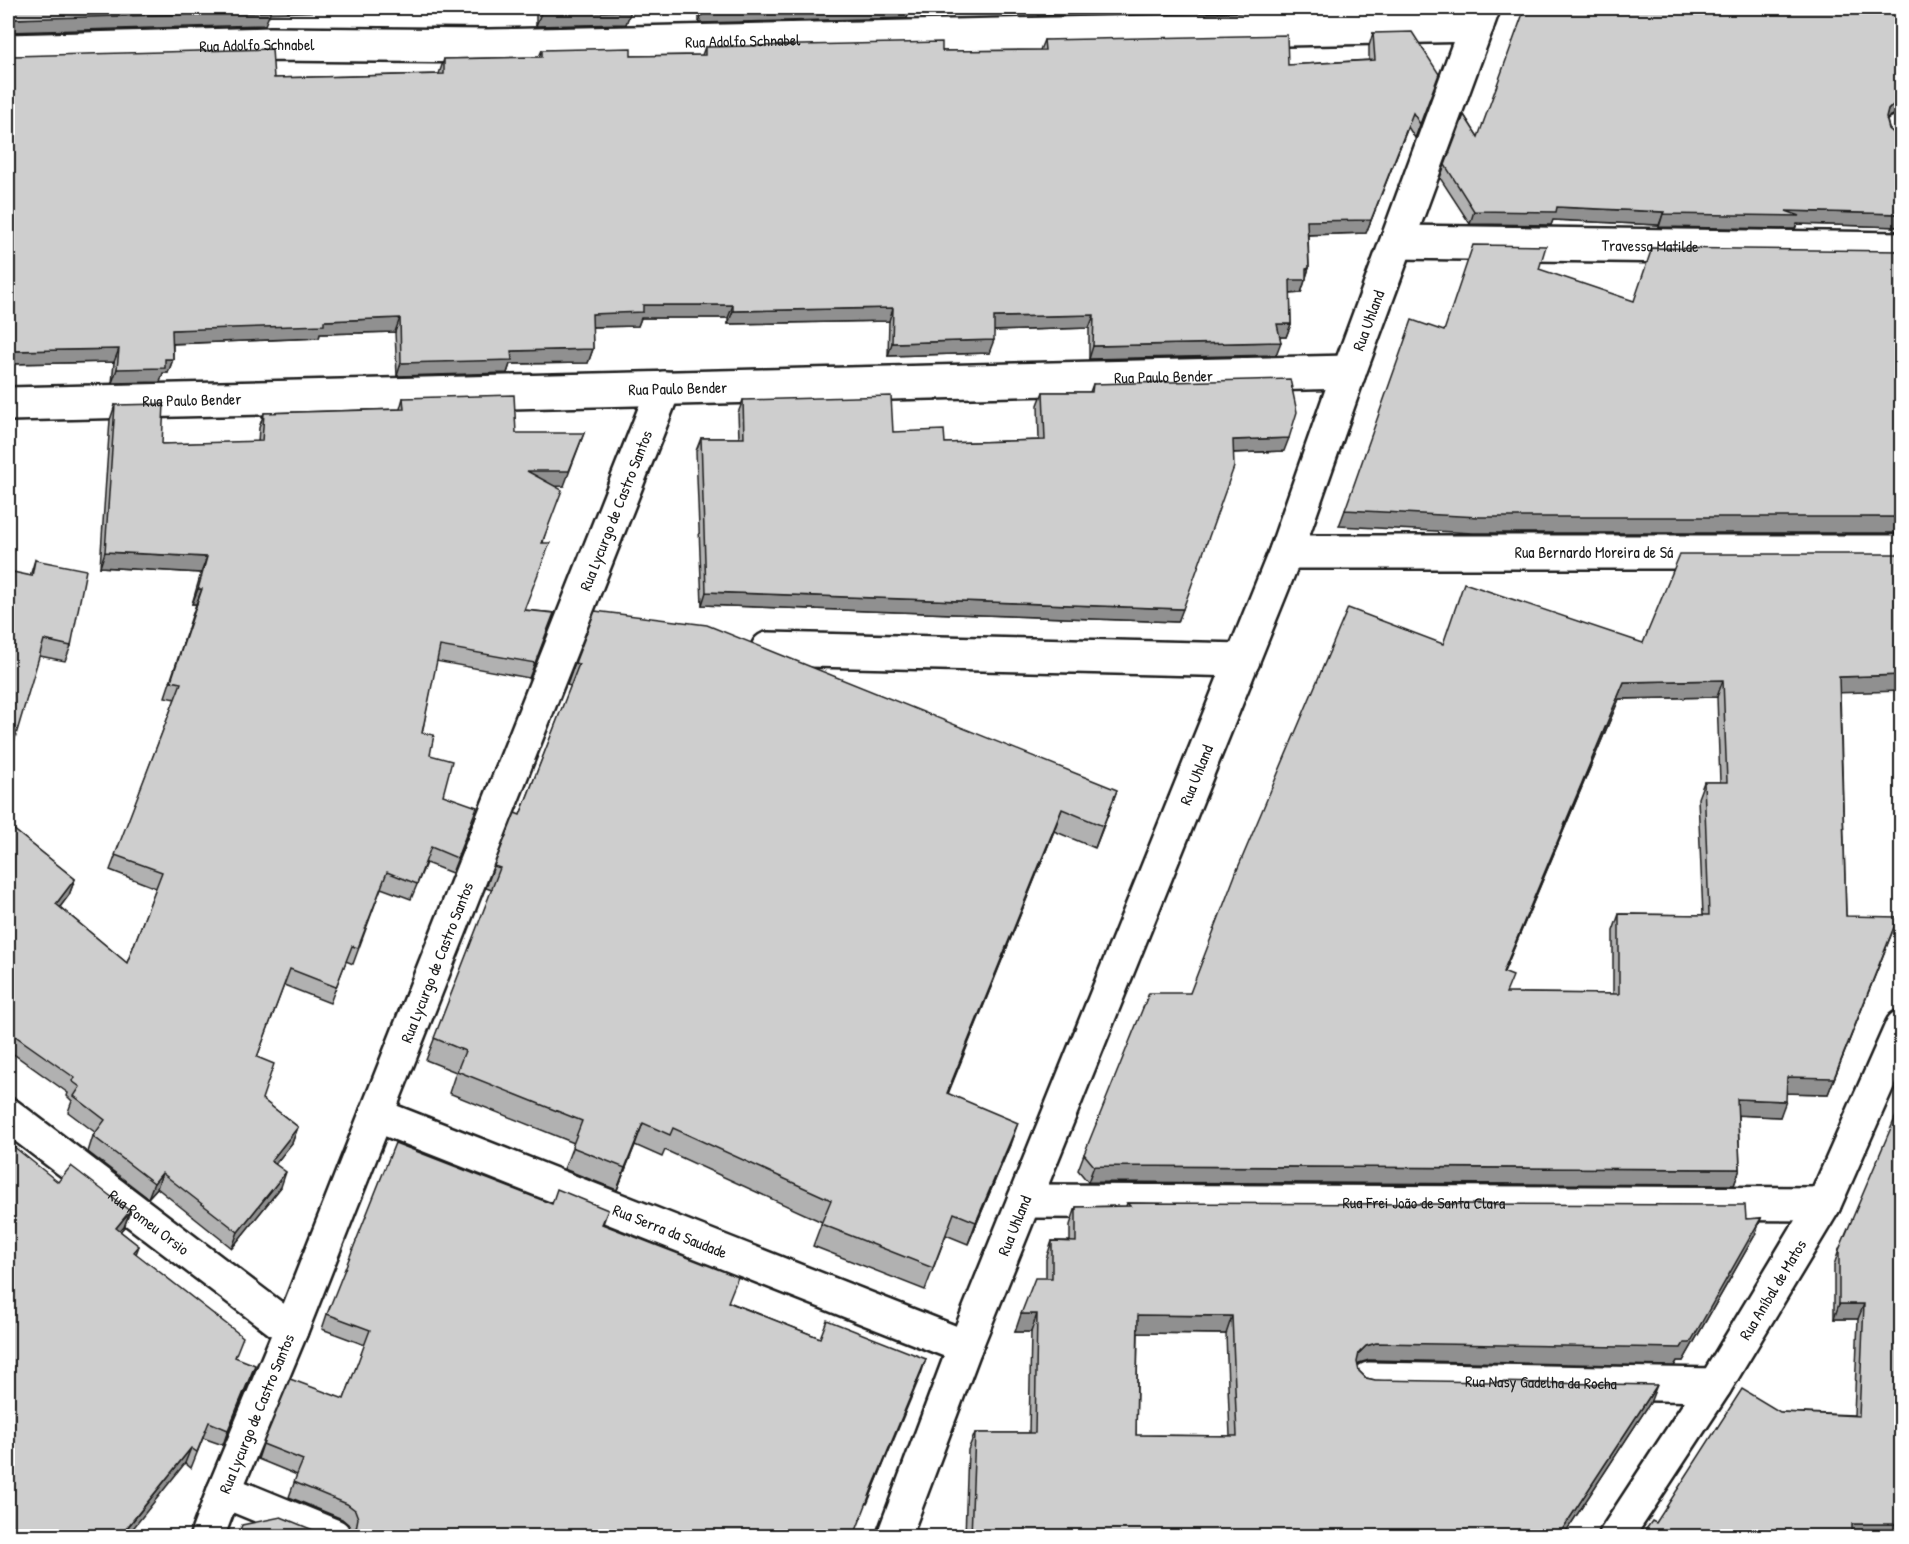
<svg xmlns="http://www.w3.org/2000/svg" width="1909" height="1544" viewBox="0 0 1909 1544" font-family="'Patrick Hand',sans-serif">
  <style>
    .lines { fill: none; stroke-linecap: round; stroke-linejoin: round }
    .minor-casing { stroke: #1c1c1c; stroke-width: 38 }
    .minor { stroke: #fff; stroke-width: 33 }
    .wall { fill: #b1b1b1; stroke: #1c1c1c; stroke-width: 1.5; fill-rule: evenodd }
    .shaded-wall { fill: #909090; stroke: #1c1c1c; stroke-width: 1.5 }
    .building { fill: #cecece; stroke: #1c1c1c; stroke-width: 1.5; fill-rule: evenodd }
    .labels { text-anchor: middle; stroke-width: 4.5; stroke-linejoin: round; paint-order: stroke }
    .street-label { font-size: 16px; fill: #1c1c1c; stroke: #fff }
  </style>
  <rect width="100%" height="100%" fill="#fff"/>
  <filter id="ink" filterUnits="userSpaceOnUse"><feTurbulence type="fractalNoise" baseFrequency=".0167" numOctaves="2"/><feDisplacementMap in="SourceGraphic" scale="12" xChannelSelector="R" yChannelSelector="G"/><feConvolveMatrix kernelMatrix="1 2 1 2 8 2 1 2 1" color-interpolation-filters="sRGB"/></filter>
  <g filter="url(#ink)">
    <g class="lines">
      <defs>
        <g id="minor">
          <path id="s1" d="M8,51L271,44L488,46L1477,25"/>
          <polyline points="1900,132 1902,132"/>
          <path id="s2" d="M1398,242L1902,249"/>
          <path id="s3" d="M8,404L1349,372"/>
          <path id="s4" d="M1286,552H1902"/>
          <polyline points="768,649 1243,660"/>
          <path id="s5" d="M8,1115L291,1330"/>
          <path id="s6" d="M376,1115L965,1347"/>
          <path id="s7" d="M1024,1201L1824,1204"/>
          <path id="s8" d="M1369,1379L1715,1385"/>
          <polyline points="224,1491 334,1536"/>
          <path id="s9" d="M207,1536L224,1491L291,1330L664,388"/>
          <path id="s10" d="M894,1536L965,1347L1286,552L1349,372L1483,8"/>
          <path id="s11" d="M1616,1536L1715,1385L1824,1204L1902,1027"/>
        </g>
      </defs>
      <use href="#minor" class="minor-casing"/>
      <use href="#minor" class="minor"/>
    </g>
    <g class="wall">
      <polygon points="536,8 631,8 626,24 536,26"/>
      <polygon points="699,8 911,8 907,18 699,23"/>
      <polygon points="1037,8 1281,8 1280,10 1038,16"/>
      <polygon points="1902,8 1902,113 1890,116 1887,120 1889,129 1896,135 1902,137 1902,227 1797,224 1795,229 1659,227 1659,225 1553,220 1551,225 1470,224 1440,178 1464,115 1478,137"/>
      <polygon points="1373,33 1439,74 1415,138 1408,127 1366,233 1308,235 1309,268 1301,293 1290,294 1291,324 1286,337 1280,337 1276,355 1089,359 1089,328 994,331 989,353 888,356 889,321 728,324 728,318 641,318 638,326 592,327 593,349 588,363 510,364 507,373 397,376 395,332 320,334 319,338 173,344 173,359 168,373 163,373 160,382 112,383 114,362 8,364 8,55 13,56 274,78 439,74 444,59 539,57 542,50 631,56 702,55 705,47 942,51 1040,50 1044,40 1288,65 1369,60 1369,46"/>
      <polygon points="1093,384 1284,451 1233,453 1178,622 702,605 696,451 701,438 739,438 738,413 743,400 945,443 1039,440 1038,405 1043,392 1090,392"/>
      <polygon points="403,398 516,433 564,486 555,486 543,543 524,610 554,613 529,678 436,661 422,733 443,795 472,822 452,873 426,863 411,899 381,888 353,964 346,961 330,1003 284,985 257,1057 262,1099 298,1127 292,1143 275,1164 281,1187 232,1248 157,1188 148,1198 88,1152 93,1136 96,1133 68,1112 72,1101 67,1096 68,1093 8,1050 8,825 75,879 69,895 60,907 127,963 156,888 110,870 175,699 165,697 196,604 192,604 201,573 100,567 110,420 115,405 162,444 258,442 259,428 264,413 400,409"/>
      <polygon points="35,560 71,646 65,661 40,656 30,576"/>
      <path d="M1643,643L1840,693L1846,916L1892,933L1828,1094L1786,1093L1780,1117L1738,1115L1740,1169L1734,1185L1088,1182L1078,1170L1084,1154L1190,993L1443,644ZM1717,697L1720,782H1704L1698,798L1703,915L1619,914L1613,931V994L1506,993L1504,972L1619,699Z"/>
      <polygon points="575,663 1109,812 1095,848 1054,831 948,1094 1010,1145 968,1244 946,1235 925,1290 813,1246 822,1222 665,1150 662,1157 635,1145 617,1190 564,1169 574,1143 449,1093 456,1072 426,1060 492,890 486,888 494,866 520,815 571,686 567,685"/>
      <polygon points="1902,1116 1902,1536 1656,1523 1780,1412 1854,1415 1858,1319 1834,1319 1834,1265 1839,1250"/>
      <polygon points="58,1182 130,1211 124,1227 120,1231 139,1246 136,1254 235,1358 250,1381 223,1445 203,1438 191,1468 185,1463"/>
      <path d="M1127,1203L1746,1219L1761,1218L1755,1235L1683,1361H1677L1674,1366L1369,1360L1359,1363L1357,1365L1359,1371L1366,1378L1375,1380L1650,1403L1563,1536H965L968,1450L975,1433H1029L1031,1332H1015L1046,1278V1259L1052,1241H1070V1225L1076,1207L1126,1206ZM1138,1333L1226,1334L1230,1436L1136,1435Z"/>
      <polygon points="552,1204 608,1210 603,1224 729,1302 820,1338 926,1359 867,1504 352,1534 349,1525 342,1519 289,1497 297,1475 258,1459 263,1444 344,1399 365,1345 322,1329 327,1314"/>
    </g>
    <g class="shaded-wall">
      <polygon points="267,8 437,8 270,13 265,25 8,32 8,20 12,19"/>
      <polygon points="793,8 911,8 907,18 699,23 704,9"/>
      <polygon points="1041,8 1281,8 1280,10 1038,16"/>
      <polygon points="1367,8 1384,8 1366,9"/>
      <polygon points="631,11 626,24 536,26 541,13"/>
      <polygon points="1902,102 1902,113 1890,116 1884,123 1888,110 1895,103"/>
      <polygon points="1408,127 1366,233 1303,235 1307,221"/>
      <polygon points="1557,207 1664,212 1659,225 1553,220 1551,225 1470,224 1474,211"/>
      <polygon points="1786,211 1902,214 1902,227 1797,224 1795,229 1659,227 1663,214"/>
      <polygon points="1309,268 1301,293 1285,294 1290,280 1306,269"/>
      <polygon points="643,305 733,305 728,318 641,318 638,326 587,327 592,314"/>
      <polygon points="893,308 889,321 728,324 733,311"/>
      <polygon points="1094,315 1089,328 989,331 994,317"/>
      <polygon points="400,318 395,332 320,334 319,338 167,344 172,330 324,321"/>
      <polygon points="1277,324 1291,324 1286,337 1272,337"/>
      <polygon points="994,340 989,353 888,356 892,343"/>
      <polygon points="1281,342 1276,355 1089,359 1093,346"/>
      <polygon points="119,349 114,362 8,364 8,351"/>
      <polygon points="593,349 588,363 510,364 507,373 397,376 401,363 511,351"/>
      <polygon points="165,359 173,359 168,373 163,373 160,382 112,383 117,369"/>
      <polygon points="584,433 564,486 521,487 527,471"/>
      <polygon points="1289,438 1284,451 1228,453 1233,440"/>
      <polygon points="1345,510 1902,517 1902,533 1473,533 1339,526"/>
      <polygon points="105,552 207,557 201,573 100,567"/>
      <polygon points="198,589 202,589 196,604 192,604"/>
      <polygon points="706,592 1183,609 1178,622 702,605"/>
      <polygon points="1902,675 1902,691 1833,693 1839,677"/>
      <polygon points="1723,680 1717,697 1619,699 1497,988 1503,972 1624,682"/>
      <polygon points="1117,790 1109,812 1095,848 1103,826"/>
      <polygon points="1062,809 1054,831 939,1115 947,1093"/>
      <polygon points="75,879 69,895 51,919 56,904"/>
      <polygon points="1898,917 1828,1094 1781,1093 1787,1077"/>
      <polygon points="1737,1099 1786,1101 1780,1117 1731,1115"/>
      <polygon points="643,1123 635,1145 617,1190 625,1168"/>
      <polygon points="1018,1123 1010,1145 968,1244 976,1222"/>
      <polygon points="298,1127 292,1143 266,1176 271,1161"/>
      <polygon points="1094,1166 1740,1169 1734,1185 1088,1182"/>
      <polygon points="286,1172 281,1187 232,1248 238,1232"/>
      <polygon points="162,1173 157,1188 148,1198 154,1183"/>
      <polygon points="130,1211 124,1227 110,1243 116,1228"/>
      <polygon points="1761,1218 1755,1235 1683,1361 1677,1361 1674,1366 1369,1360 1359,1363 1353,1370 1359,1353 1366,1346"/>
      <polygon points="1839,1304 1864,1304 1858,1319 1834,1319"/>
      <polygon points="1021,1314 1037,1314 1031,1332 1015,1332"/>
      <polygon points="1138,1315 1232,1316 1226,1334 1132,1333"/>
      <polygon points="926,1359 921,1374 867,1504 872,1489"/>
      <polygon points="255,1365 250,1381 223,1445 228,1430"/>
      <polygon points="1657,1385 1650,1403 1563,1536 1558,1536"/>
      <polygon points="191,1448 185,1463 127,1536 121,1536"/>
      <polygon points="1852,1524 1902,1524 1902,1536 1848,1536"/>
    </g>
    <g class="building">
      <polygon points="8,8 270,8 270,12 12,19 8,20"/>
      <polygon points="541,8 631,8 631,11 541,13"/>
      <polygon points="704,8 793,8 704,9"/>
      <polygon points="1525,8 1902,8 1902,102 1895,103 1888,110 1886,118 1889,129 1896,135 1902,137 1902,214 1786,211 1800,216 1663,214 1664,212 1557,207 1556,212 1474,211 1445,165 1464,115 1478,137"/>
      <polygon points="1412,32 1439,74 1420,124 1413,113 1371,220 1307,221 1309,268 1306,269 1306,280 1290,280 1291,324 1277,324 1281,342 1093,346 1094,315 994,317 994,340 892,343 893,308 733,311 733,305 643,305 643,312 592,314 593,349 511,351 512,360 401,363 400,318 324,321 324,325 172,330 173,359 165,359 165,368 117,369 119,349 8,351 8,55 13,56 272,49 274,78 444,74 444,59 542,57 542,50 631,48 631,56 705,55 705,47 942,42 942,51 1045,50 1044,40 1287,35 1288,65 1375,60 1373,33"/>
      <polygon points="1473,245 1546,246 1539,269 1634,301 1652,248 1902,251 1902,517 1479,517 1345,510 1412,320 1444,331"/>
      <polygon points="1290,379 1297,412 1289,438 1233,440 1234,467 1183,609 706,592 701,438 744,438 743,400 891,396 893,432 944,430 945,443 1045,440 1043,392 1092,392 1093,384"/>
      <polygon points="514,395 516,433 584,433 569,471 527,471 562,490 542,543 550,543 524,610 554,613 535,663 440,646 422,733 434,735 430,755 452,761 443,795 477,807 457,858 431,847 417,884 387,872 358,948 352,946 336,987 290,969 257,1057 274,1064 262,1099 298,1127 271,1161 286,1172 238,1232 162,1173 154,1183 93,1136 105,1120 74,1096 80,1087 72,1081 75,1078 8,1031 8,1032 8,825 75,879 56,904 127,963 162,872 115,855 181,683 171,681 202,589 198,589 207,557 105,552 115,405 164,404 162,444 262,441 264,413 404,409 403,398"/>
      <path d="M1680,554H1902V675L1839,677L1846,916L1898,917L1834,1078L1787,1077L1786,1101L1737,1099L1740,1169L1094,1166L1084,1154L1149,993H1190L1237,870L1348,608L1443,644L1464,583L1643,643ZM1723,680L1727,782H1704L1709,915L1619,914V994L1506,993L1513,976L1503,972L1624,682Z"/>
      <polygon points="35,560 86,570 71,646 44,640 8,762 8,571 32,576"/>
      <polygon points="595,611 707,625 1117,790 1103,826 1062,809 947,1093 1018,1123 976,1222 954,1213 933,1268 821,1224 831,1200 673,1128 670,1135 643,1123 625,1168 572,1147 582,1121 457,1071 465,1051 434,1038 500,868 494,866 515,813 520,815 579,664 575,663"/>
      <polygon points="1896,1116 1902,1116 1902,1524 1852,1524 1852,1536 1641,1536 1652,1521 1656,1523 1742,1389 1780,1412 1859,1416 1864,1304 1839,1304 1839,1250"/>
      <polygon points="8,1142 58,1182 71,1166 130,1211 116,1228 139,1246 134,1252 243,1337 235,1357 255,1365 228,1430 209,1422 197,1452 191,1448 121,1535 123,1536 8,1536"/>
      <polygon points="395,1143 552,1204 557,1189 608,1210 602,1224 738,1277 728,1302 820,1338 827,1320 926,1359 872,1489 854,1536 350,1536 356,1529 358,1518 355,1510 347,1504 294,1482 303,1460 263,1444 290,1379 344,1399 370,1330 327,1314"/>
      <path d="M1127,1203L1745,1205L1746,1219L1761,1218L1690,1343H1684L1681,1348L1376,1343L1366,1346L1359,1353L1357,1362L1359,1371L1366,1378L1375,1380L1657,1385L1558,1536H971L975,1433H1035L1037,1314H1021L1035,1278H1052V1241L1076,1242V1207L1130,1206ZM1138,1315L1232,1316L1237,1436L1136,1435Z"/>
      <polygon points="281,1517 328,1536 238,1536 242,1525"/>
    </g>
  </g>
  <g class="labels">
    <g class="street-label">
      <text dy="6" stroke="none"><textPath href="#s1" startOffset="735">Rua Adolfo Schnabel</textPath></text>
      <text dy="6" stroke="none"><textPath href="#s1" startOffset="249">Rua Adolfo Schnabel</textPath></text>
      <text dy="6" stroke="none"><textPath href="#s2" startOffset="252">Travessa Matilde</textPath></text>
      <text dy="6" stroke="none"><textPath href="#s10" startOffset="1305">Rua Uhland</textPath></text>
      <text dy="6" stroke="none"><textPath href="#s3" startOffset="1156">Rua Paulo Bender</textPath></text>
      <text dy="6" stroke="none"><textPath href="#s3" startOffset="670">Rua Paulo Bender</textPath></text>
      <text dy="6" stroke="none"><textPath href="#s3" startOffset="184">Rua Paulo Bender</textPath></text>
      <text dy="6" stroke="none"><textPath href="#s9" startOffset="1104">Rua Lycurgo de Castro Santos</textPath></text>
      <text dy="6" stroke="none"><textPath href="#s4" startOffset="308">Rua Bernardo Moreira de Sá</textPath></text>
      <text dy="6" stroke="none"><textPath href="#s10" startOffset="819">Rua Uhland</textPath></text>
      <text dy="6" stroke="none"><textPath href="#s9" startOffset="618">Rua Lycurgo de Castro Santos</textPath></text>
      <text dy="6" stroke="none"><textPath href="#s7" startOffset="400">Rua Frei João de Santa Clara</textPath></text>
      <text dy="6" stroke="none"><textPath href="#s5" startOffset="177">Rua Romeu Orsio</textPath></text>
      <text dy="6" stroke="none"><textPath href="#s10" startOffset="333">Rua Uhland</textPath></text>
      <text dy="6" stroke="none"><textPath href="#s6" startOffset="316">Rua Serra da Saudade</textPath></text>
      <text dy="6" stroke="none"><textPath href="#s11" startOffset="292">Rua Aníbal de Matos</textPath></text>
      <text dy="6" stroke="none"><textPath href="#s8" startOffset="172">Rua Nasy Gadelha da Rocha</textPath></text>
      <text dy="6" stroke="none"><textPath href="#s9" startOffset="132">Rua Lycurgo de Castro Santos</textPath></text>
    </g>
  </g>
  <rect width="1909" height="1544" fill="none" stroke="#fff" stroke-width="30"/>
  <rect x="15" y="15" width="1879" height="1514" fill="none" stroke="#1c1c1c" stroke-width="2" filter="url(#ink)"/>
</svg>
